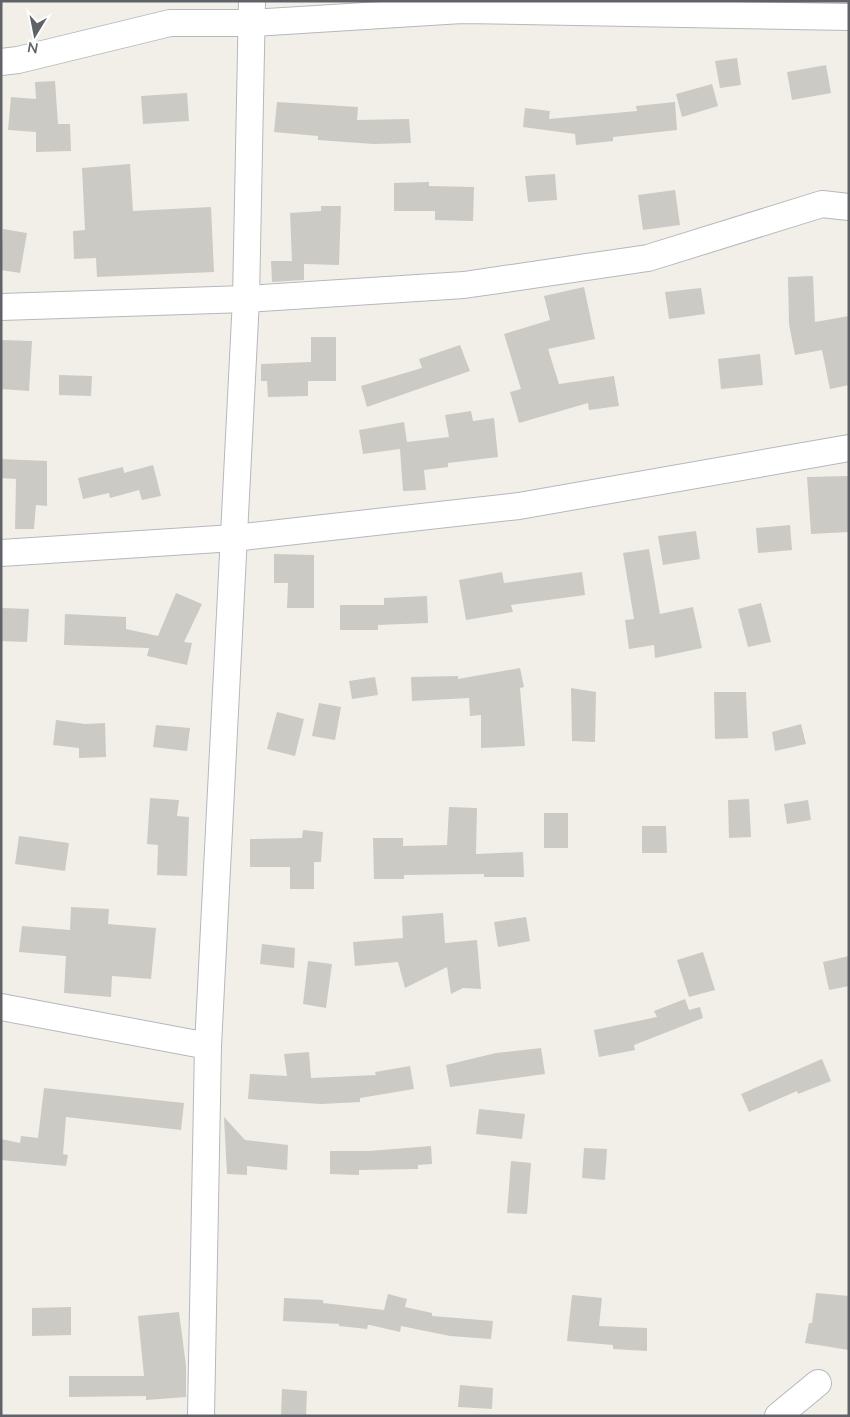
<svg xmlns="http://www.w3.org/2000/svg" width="850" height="1417" viewBox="0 0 850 1417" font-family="Lato,sans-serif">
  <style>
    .building { fill: #cccac5 }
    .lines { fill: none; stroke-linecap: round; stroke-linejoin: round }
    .minor-casing { stroke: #b5b8bc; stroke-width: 28 }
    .minor { stroke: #fff; stroke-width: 26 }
  </style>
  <rect width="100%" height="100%" fill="#f1efe8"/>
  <g class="building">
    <polygon points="737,58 741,85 720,88 715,61"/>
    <polygon points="826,65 831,93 792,100 787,72"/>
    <polygon points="55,81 58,124 70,124 71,151 36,152 36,132 8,130 11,97 36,99 35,82"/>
    <polygon points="712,84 718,106 682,117 676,94"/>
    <polygon points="187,93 189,121 143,124 141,96"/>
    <polygon points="277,102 358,107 357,120 409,119 411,143 373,144 318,140 318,136 274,132"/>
    <polygon points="675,102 677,130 613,137 613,141 576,145 575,134 523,127 525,108 550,111 549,119 637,111 636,106"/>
    <polygon points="130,164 133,211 211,207 214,272 97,277 96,258 74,259 73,231 85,230 82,168"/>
    <polygon points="555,174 557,200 528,202 525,176"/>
    <polygon points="429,182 429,186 474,187 473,221 435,220 435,211 394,211 394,183"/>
    <polygon points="675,190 680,225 643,230 638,195"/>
    <polygon points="321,206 341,206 339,265 304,264 304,280 272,282 271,261 292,261 290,213 321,211"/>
    <polygon points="3,229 27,233 20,273 1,270"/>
    <polygon points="813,276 815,322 849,316 849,385 830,389 822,350 795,355 789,324 788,277"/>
    <polygon points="584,287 595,339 548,349 559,384 614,376 619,406 589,410 588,403 519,423 510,392 521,389 504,334 550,320 544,296"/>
    <polygon points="701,288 705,314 669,319 665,292"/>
    <polygon points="311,337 336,337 336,381 308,381 308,396 268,397 267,381 261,381 261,364 311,362"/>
    <polygon points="2,340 32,341 29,391 1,389"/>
    <polygon points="460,345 470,371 367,407 361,386 422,368 419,359"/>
    <polygon points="760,354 763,385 721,389 718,359"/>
    <polygon points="59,375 92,376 91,396 59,395"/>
    <polygon points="471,411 473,421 494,418 498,457 448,463 448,467 424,470 426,490 403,491 400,449 363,454 359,430 404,422 407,442 449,437 445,415"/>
    <polygon points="1,459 47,461 47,506 36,505 34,529 15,529 16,479 1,478"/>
    <polygon points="153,465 161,496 142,500 139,490 110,498 109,493 83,499 78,478 123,467 124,473"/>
    <polygon points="849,476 849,532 811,534 807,477"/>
    <polygon points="790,525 792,550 758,553 756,528"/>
    <polygon points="696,531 700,559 663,565 658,536"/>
    <polygon points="649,549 660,614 693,607 702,648 655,658 654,645 629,649 625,620 634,619 623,553"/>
    <polygon points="274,554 314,555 314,608 287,608 288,583 274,583"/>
    <polygon points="502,572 504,583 582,572 585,595 511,605 513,612 466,620 459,580"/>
    <polygon points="176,593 202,604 184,642 192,643 187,665 147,656 149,648 64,645 65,614 126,617 126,629 158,636"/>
    <polygon points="427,596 428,623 378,625 378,630 340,630 340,605 384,605 384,598"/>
    <polygon points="761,603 771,642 748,647 738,609"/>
    <polygon points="2,608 29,609 27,642 1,641"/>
    <polygon points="520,668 524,687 520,688 525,746 481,748 481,715 470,716 469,698 412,701 411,677 458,676 458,679"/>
    <polygon points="375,677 378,695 352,699 349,681"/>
    <polygon points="571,688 596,692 595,742 572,741"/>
    <polygon points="714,692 746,692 748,738 715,739"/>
    <polygon points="319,703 341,707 335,740 312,736"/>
    <polygon points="277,712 304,719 295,756 267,749"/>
    <polygon points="56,720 85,724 105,723 106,757 79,758 79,748 53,745"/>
    <polygon points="801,724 806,744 775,751 772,732"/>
    <polygon points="156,725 190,728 187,751 153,747"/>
    <polygon points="150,798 179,800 177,816 189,817 187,876 157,875 158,845 147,844"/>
    <polygon points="749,799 751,837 729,838 728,800"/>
    <polygon points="808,800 811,820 787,824 784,804"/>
    <polygon points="449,807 477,808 476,854 523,852 524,877 484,877 484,874 404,875 404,879 374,879 373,838 403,838 403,846 447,845"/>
    <rect x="544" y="813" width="24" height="35"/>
    <polygon points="642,826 666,826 667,853 642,853"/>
    <polygon points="303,830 323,832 321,862 314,862 314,889 290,889 290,867 250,867 250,839 302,838"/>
    <polygon points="19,836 69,843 65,871 15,864"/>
    <polygon points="71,907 109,909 108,924 156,928 151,979 112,976 111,997 64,993 66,956 19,952 22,926 70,930"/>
    <polygon points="443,913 445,943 477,940 481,989 463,988 451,994 447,967 405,988 398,962 355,966 353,942 403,938 402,916"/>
    <polygon points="526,917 530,941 498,947 494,922"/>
    <polygon points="262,944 295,948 294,968 260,964"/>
    <polygon points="703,952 715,990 689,997 677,960"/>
    <polygon points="849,956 849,986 829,990 823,962"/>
    <polygon points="308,961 332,964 326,1008 303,1004"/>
    <polygon points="685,999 689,1010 700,1007 703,1018 634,1045 635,1050 599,1057 594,1030 657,1017 654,1011"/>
    <polygon points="541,1048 545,1074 450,1087 446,1065 496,1053"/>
    <polygon points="309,1052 311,1078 376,1075 375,1072 410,1066 414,1089 360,1098 360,1102 321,1104 248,1099 250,1074 287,1076 284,1054"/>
    <polygon points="822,1059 831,1081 798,1094 797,1091 749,1112 741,1094"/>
    <polygon points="44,1088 184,1103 181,1130 66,1117 63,1154 68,1155 66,1166 1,1160 1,1139 20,1143 21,1136 38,1138"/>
    <polygon points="479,1109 525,1114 522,1139 476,1134"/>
    <polygon points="224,1117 245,1140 288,1145 287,1170 247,1166 247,1175 227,1174"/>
    <polygon points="431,1146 432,1164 418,1165 418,1169 359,1170 359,1175 330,1174 330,1151 369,1151"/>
    <polygon points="584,1148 607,1149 605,1180 582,1178"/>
    <polygon points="511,1161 531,1163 527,1214 507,1213"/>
    <polygon points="816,1293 849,1296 849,1350 805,1343 809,1323 812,1323"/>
    <polygon points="388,1294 407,1299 405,1307 432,1313 432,1316 493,1321 491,1339 450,1336 401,1326 400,1332 370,1325 368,1325 367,1329 339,1326 339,1324 283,1321 284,1298 323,1300 323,1303 384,1310"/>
    <polygon points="572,1295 602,1298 599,1326 647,1328 647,1351 613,1349 613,1345 567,1341"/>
    <polygon points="71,1307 71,1335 32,1336 32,1308"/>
    <polygon points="179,1312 186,1366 186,1397 146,1400 146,1396 69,1397 69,1376 144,1376 138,1316"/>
    <polygon points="460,1385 493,1388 492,1409 458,1407"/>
    <polygon points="282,1389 307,1391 306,1416 281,1416"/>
  </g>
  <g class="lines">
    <defs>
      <g id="minor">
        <polyline points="1,62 18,60 170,23 252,23 462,10 849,17"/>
        <polyline points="1,307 246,299 464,285 648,258 822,204 849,207"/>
        <polyline points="1,553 234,538 519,506 849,448"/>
        <polyline points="1,1007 208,1046"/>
        <polyline points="201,1416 208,1046 246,299 252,1"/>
        <polyline points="778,1416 818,1383"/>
      </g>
    </defs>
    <use href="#minor" class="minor-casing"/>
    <use href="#minor" class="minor"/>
  </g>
  <rect width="850" height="1417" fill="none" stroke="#5f6368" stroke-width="5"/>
  <g transform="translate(35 35) rotate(190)" stroke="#ffffff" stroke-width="4" paint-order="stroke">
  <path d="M0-4L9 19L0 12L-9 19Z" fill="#5f6368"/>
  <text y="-8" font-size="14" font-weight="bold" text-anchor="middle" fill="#5f6368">N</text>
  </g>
</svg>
